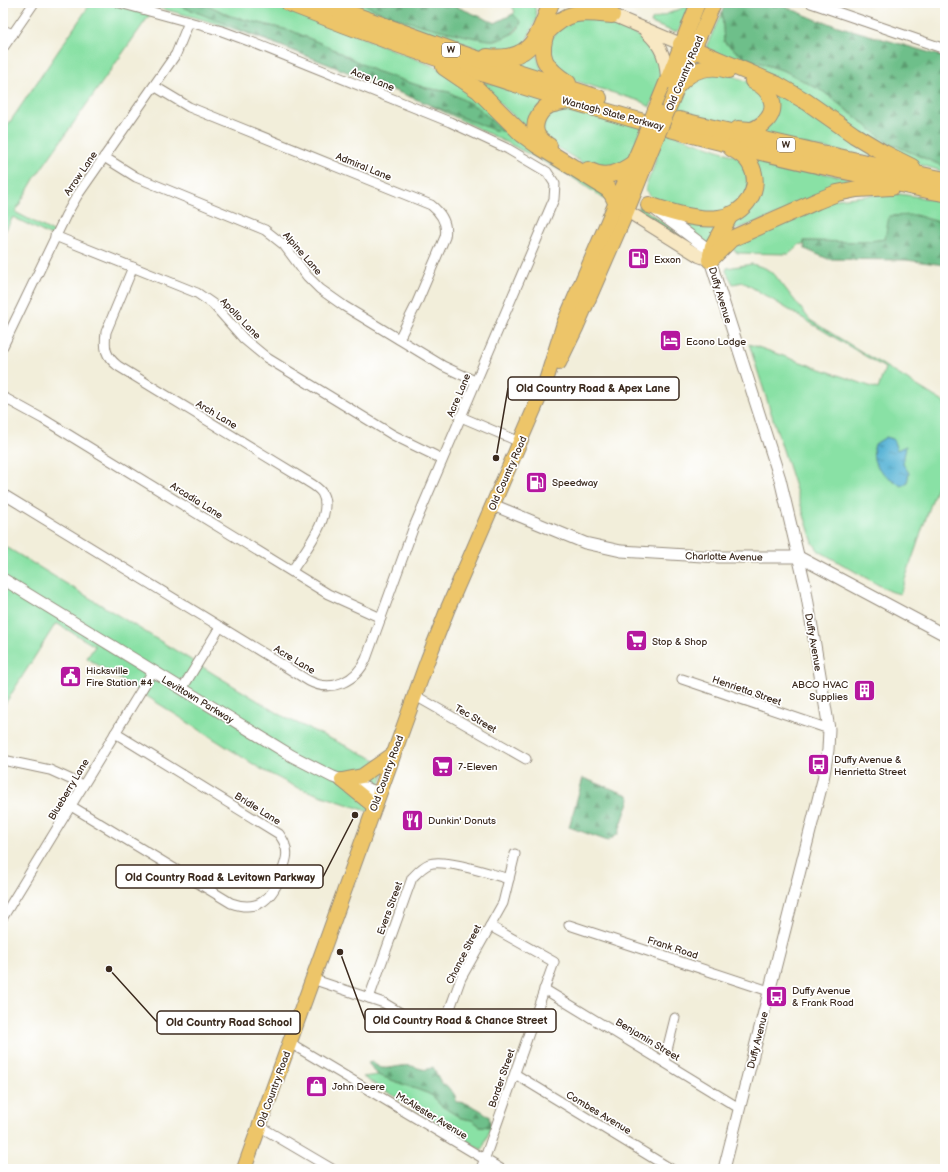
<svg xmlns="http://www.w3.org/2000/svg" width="948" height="1172" viewBox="0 0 948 1172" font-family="'Balsamiq Sans',sans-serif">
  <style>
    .green { fill: #89e1a5; stroke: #628662 }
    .forest { fill: url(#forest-firs); stroke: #547454 }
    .water { fill: url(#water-ripples); stroke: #4a6f7a }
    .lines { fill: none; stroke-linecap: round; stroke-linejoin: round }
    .minor-casing { stroke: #968c7c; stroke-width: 11 }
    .tertiary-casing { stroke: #968c7c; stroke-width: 13 }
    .secondary-casing { stroke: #968c7c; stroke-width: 14 }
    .primary-casing { stroke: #968c7c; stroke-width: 16 }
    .motorway-casing { stroke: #968c7c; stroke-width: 18 }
    .minor { stroke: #fff; stroke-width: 9 }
    .tertiary { stroke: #fff; stroke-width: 11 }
    .secondary { stroke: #f8e8c3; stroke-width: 12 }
    .primary { stroke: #edc569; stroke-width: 14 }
    .motorway { stroke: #edc569; stroke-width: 16 }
    .primary-bridge-casing { stroke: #968c7c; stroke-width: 16; stroke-linecap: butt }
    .primary-bridge { stroke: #edc569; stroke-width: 14 }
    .labels { text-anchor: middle; stroke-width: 3.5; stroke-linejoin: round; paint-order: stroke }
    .shield { fill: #fff; stroke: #766a62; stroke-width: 1 }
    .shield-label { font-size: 9px; font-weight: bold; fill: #3b2a1e }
    .street-label { font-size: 10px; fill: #3b2a1e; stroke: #fff }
    .poi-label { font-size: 10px; fill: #3b2a1e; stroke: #fff; text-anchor: start }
    .leader { fill: none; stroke: #3b2a1e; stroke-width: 1.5 }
    .callout-dot { fill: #3b2a1e; stroke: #fff; stroke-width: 1.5 }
    .callout { fill: #fff; stroke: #3b2a1e; stroke-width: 1.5 }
    .callout-label { font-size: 11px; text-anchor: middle; font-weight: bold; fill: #3b2a1e }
  </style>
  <defs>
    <pattern id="forest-firs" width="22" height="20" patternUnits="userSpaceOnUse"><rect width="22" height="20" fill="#6ebf8a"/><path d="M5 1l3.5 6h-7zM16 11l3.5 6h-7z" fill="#5c9b70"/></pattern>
    <pattern id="water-ripples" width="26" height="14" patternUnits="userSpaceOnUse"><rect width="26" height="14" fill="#59b4d6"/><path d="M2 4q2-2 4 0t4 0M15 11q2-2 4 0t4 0" fill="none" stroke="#4b93ad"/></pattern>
  </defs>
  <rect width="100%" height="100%" fill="#fff"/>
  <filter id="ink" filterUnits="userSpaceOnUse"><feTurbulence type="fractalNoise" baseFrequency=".025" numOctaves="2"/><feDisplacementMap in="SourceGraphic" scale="8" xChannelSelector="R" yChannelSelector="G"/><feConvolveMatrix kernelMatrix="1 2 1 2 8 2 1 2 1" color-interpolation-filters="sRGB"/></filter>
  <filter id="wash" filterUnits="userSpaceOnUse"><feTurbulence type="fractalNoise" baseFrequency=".012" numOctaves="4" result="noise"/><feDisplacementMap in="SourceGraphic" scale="16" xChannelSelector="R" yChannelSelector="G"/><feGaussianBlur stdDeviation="0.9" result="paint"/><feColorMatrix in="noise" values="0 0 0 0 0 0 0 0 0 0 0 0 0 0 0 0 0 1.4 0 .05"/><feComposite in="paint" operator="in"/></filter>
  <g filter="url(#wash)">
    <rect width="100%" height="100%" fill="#f2eeda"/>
    <g class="green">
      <polygon points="91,3 115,3 151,13 34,179 15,212 55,233 53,237 13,217 3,235 3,132"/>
      <polygon points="140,3 173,3 347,71 243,32 201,19"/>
      <path d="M204,3H277L436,67L450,74L607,192L609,202C592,191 575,178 558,169C513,146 469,123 423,102L494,130L502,131L478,108L449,92L426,88L375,71L327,46L292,31L230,16Z"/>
      <polygon points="342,3 362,3 392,17 460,34 496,41 514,33 519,28 521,22 513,14 515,12 511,3 534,3 537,18 524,46 495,54"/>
      <polygon points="690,5 679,30 674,32 651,23 652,20"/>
      <polygon points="722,12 724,42 745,58 785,71 824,92 887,142 945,167 945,172 921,165 888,151 706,47"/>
      <path d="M591,16C621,28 664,37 661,78C660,87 654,98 650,107L640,101L572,80C560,74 544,56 550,41C553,34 561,27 566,21Z"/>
      <polygon points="534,48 543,73 524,70 512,60"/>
      <path d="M721,71L756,85L765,93V116L742,127L710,119L673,114C687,79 686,83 721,71Z"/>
      <polygon points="479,80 555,101 533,134 478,83"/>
      <polygon points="773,90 886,160 762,137"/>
      <polygon points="568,109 582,114 643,125 631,155 618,169 586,165 548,142 541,134 546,112"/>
      <polygon points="666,132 738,157 750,174 746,199 725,214 677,211 651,197 646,190 646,185 653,169 657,152"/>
      <polygon points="755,159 871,183 725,233 742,215"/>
      <polygon points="893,193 945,201 945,224 915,215 886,239 863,242 804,241 804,245 800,244 789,254 738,253 733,250 732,245 828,200"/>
      <polygon points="639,207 641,207 704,251 701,254 639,210"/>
      <polygon points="677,219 719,224 709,245"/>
      <polygon points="752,264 765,268 774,274 810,320 945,403 945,463 900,594 889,591 819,551 813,543 749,344 878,389 885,368 743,282 733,284 726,271 727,268"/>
      <polygon points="3,545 286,718 387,765 370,812 296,787 261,769 87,658 95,646 56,623 3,707"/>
      <polygon points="378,1075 427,1093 433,1096 440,1105 461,1118 472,1120 480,1126 491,1127 482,1150 363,1077"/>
    </g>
    <g class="forest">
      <polygon points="173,3 204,3 230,16 292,31 327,46 375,71 426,88 449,92 478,108 503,131 494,130 476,123"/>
      <path d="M362,3H448L495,23L513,14L521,22C517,32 507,37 497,40C487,43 407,22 393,17C382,14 372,8 362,3Z"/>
      <polygon points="725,3 777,3 817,20 945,57 945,167 887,142 824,92 785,71 745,58 724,42 722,12"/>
      <polygon points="915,215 945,224 945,265 906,260 828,259 805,249 804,241 863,242 885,239 889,216"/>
      <polygon points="583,778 628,795 630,799 618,834 608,841 569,827"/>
      <path d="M372,1062C375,1064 379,1068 383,1068C392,1069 402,1064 412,1066C420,1068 424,1072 433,1067C436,1072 438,1078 441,1082C448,1089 456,1091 456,1102C466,1101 481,1110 489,1116L491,1127L480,1126L472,1120L461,1118L440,1105L433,1096L427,1093L378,1075L368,1063Z"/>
    </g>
    <path class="water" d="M886,437L893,439L897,450L906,446L903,464L909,473L907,483L901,486C885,474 868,467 875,444Z"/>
  </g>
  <g filter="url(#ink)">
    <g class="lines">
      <defs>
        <g id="minor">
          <polyline points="811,3 945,49"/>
          <polyline points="3,30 13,34"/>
          <polyline points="3,48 34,3"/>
          <path d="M154,86L189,107L431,205C441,213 448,223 445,237L416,305L399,339"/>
          <polyline points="104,157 136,177 265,230 284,245 307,276 320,289 344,306 443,366 475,381"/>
          <polyline points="55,236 197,293 213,304 244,339 267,358 393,435 442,459"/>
          <path d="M133,267L106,332C104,348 105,356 118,366L305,480C310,483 318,487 322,493C335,515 303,553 292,571"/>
          <polyline points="3,346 66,215 77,196 176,54 189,22"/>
          <polyline points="3,397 43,419 328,594 381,618"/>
          <polyline points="461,417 520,442"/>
          <path d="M3,494L309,681C332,693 356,681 366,659L413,529L554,199L555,184L547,172L508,149L450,122L249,41L222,31L120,3"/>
          <polyline points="682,679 829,729"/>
          <polyline points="182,689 220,627"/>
          <polyline points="414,695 526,759"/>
          <polyline points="3,760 50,770 83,785"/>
          <path d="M71,806L231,903C259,913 273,898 282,872C285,863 289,854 285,845C284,841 281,837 279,834L115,733"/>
          <polyline points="3,917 153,671"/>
          <polyline points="569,925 769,991"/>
          <polyline points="312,979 384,1003 419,1024 427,1025 439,1021 448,1014 461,978 503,903 515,854"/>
          <polyline points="544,989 739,1108"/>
          <path d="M369,998L412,878C417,873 422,867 429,864C444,858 491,874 509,879"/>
          <polyline points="290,1043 501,1169"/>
          <polyline points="664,1062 675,1018"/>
          <polyline points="515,1074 671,1169"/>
          <polyline points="259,1126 332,1169"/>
          <polyline points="481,1169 554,962 490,926"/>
        </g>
        <g id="tertiary">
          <polyline points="657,211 705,247 710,260 780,479 805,585 829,729 828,750 823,780 724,1169"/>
          <polyline points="493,505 585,543 621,551 719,557 799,557 945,635"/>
          <polyline points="3,579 292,756 333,777 379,793"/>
        </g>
        <g id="secondary">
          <polyline points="584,3 681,44"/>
          <path d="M646,32C662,46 666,59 667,79"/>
          <polyline points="627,211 699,256 710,260"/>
        </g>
        <g id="primary">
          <polyline points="678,85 714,3"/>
          <polyline points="655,110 698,3"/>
          <polyline points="559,363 576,328 627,211 653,146"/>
          <polyline points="342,780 362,776 392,755"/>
          <polyline points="342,780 374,806"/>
          <polyline points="244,1169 428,659 448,608 545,384 564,323 642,142"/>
        </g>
        <g id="motorway">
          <path d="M289,3C476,78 671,135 868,176C894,182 919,189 945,193"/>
          <polyline points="321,3 468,56 599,98"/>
          <path d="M547,30C537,57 545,68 568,83"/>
          <path d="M547,32C570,9 582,12 612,15"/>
          <polyline points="681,44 776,84 807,102 854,135 884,153 912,167"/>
          <path d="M487,57C532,62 537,38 551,3"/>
          <polyline points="444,67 478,90 522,134 537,145 608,189 612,194 616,202"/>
          <path d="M678,85C691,70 709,64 728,70"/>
          <polyline points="679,120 834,156 945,180"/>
          <path d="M738,129C742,129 746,130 750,130C755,130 760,126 764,123C781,108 770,88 753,81"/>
          <path d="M549,146C545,143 540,140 537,135C532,124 539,110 550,105C556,103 562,102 569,101"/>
          <path d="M588,170C605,179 619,174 634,163"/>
          <path d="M649,205C670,212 697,221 719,218C745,215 764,188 750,164C746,156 738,152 731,148"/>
          <polyline points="711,255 713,246 730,215"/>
          <polyline points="710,260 731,239 817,201 837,193 857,189 892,187"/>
        </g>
      </defs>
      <use href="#minor" class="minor-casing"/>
      <use href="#tertiary" class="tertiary-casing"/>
      <use href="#secondary" class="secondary-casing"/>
      <use href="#primary" class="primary-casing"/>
      <use href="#motorway" class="motorway-casing"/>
      <use href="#minor" class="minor"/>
      <use href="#tertiary" class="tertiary"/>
      <use href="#secondary" class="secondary"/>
      <use href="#primary" class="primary"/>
      <use href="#motorway" class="motorway"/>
      <defs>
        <g id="primary-bridge">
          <polyline points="642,142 655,110"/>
          <polyline points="653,146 676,91"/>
        </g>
      </defs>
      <use href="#primary-bridge" class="primary-bridge-casing"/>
      <use href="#primary-bridge" class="primary-bridge"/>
    </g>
  </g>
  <defs>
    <symbol id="fuel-square" viewBox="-11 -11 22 22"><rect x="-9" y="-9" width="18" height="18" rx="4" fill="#b5179e" stroke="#fff"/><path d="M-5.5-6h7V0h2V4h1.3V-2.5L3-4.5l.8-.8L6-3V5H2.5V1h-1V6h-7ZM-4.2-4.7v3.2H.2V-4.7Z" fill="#fff"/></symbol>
    <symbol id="hotel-square" viewBox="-11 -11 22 22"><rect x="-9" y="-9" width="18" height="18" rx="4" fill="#b5179e" stroke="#fff"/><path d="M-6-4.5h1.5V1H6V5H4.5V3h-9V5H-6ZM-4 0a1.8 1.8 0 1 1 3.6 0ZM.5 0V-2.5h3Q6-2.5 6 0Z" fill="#fff"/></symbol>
    <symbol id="supermarket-square" viewBox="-11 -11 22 22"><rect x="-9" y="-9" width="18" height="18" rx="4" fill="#b5179e" stroke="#fff"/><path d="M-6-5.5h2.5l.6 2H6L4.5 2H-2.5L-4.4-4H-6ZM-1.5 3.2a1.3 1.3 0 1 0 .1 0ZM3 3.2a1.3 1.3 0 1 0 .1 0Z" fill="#fff"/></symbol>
    <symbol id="civic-square" viewBox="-11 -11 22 22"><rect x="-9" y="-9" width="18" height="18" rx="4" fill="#b5179e" stroke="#fff"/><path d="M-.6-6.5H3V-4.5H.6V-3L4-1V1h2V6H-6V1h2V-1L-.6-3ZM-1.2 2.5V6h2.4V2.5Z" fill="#fff"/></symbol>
    <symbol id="building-square" viewBox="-11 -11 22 22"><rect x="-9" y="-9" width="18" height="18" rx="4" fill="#b5179e" stroke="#fff"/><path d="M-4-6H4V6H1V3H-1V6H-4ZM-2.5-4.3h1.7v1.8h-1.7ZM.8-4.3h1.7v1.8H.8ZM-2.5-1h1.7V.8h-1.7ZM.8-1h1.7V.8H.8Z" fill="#fff"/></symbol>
    <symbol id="bus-square" viewBox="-11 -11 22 22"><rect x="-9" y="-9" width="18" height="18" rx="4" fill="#b5179e" stroke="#fff"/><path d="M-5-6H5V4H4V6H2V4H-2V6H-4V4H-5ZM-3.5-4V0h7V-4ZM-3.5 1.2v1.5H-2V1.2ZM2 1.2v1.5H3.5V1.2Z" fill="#fff"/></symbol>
    <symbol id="restaurant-square" viewBox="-11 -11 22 22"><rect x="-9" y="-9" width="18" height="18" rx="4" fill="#b5179e" stroke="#fff"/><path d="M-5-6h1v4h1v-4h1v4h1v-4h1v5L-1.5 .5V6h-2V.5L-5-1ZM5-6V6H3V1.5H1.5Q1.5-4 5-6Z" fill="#fff"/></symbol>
    <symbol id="shop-square" viewBox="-11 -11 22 22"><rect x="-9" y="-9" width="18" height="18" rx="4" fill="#b5179e" stroke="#fff"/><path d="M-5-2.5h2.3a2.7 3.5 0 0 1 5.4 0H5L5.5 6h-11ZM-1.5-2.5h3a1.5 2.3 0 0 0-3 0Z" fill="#fff"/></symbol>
  </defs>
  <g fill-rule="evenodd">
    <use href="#fuel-square" x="626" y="246" width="25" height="25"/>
    <use href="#hotel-square" x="658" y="328" width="25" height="25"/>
    <use href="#fuel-square" x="524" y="470" width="25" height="25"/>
    <use href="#supermarket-square" x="624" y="628" width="25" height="25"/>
    <use href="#civic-square" x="58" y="664" width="25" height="25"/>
    <use href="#building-square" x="852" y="678" width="25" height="25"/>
    <use href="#bus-square" x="806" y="752" width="25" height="25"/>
    <use href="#supermarket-square" x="430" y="754" width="25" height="25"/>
    <use href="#restaurant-square" x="400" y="808" width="25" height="25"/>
    <use href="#bus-square" x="764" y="984" width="25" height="25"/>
    <use href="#shop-square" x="304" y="1074" width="25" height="25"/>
  </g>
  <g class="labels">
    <g class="shield">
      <rect x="442" y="43" width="18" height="14" rx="3"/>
      <rect x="777" y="138" width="18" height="14" rx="3"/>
    </g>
    <g class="shield-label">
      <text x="451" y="53">W</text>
      <text x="786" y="148">W</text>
    </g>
    <g class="street-label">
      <text transform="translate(684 73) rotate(-67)" y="4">Old Country Road</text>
      <text transform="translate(373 79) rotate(22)" y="4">Acre Lane</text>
      <text transform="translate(613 113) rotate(15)" y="4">Wantagh State Parkway</text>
      <text transform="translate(364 166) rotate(22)" y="4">Admiral Lane</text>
      <text transform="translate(80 173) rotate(-56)" y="4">Arrow Lane</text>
      <text transform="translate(303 253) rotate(49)" y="4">Alpine Lane</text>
      <text transform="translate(721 295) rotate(73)" y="4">Duffy Avenue</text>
      <text transform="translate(241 318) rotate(46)" y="4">Apollo Lane</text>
      <text transform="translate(458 395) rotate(-67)" y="4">Acre Lane</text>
      <text transform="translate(217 414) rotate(31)" y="4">Arch Lane</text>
      <text transform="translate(507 473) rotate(-66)" y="4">Old Country Road</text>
      <text transform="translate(197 500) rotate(32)" y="4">Arcadia Lane</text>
      <text transform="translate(724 556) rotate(1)" y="4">Charlotte Avenue</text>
      <text transform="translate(814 642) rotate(80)" y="4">Duffy Avenue</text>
      <text transform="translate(295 659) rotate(31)" y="4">Acre Lane</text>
      <text transform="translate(747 690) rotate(19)" y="4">Henrietta Street</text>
      <text transform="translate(198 699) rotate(31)" y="4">Levittown Parkway</text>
      <text transform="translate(476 718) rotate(30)" y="4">Tec Street</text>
      <text transform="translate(386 773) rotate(-70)" y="4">Old Country Road</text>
      <text transform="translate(68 789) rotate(-59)" y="4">Blueberry Lane</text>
      <text transform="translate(258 808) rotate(32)" y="4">Bridle Lane</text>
      <text transform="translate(389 908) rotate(-70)" y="4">Evers Street</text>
      <text transform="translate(673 947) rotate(18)" y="4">Frank Road</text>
      <text transform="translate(463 954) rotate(-63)" y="4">Chance Street</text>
      <text transform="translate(648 1039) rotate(31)" y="4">Benjamin Street</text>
      <text transform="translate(757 1040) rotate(-76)" y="4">Duffy Avenue</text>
      <text transform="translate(501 1078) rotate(-71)" y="4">Border Street</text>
      <text transform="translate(273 1089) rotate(-70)" y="4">Old Country Road</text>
      <text transform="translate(599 1112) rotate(31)" y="4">Combes Avenue</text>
      <text transform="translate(432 1115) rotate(31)" y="4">McAlester Avenue</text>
    </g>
    <g class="poi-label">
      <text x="654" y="263">Exxon</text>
      <text x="686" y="345">Econo Lodge</text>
      <text x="552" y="486">Speedway</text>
      <text x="652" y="645">Stop &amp; Shop</text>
      <text x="86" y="674">Hicksville<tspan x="86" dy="12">Fire Station #4</tspan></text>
      <text x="848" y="688" text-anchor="end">ABCO HVAC<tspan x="848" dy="12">Supplies</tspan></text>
      <text x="834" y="763">Duffy Avenue &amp;<tspan x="834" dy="12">Henrietta Street</tspan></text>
      <text x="458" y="770">7-Eleven</text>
      <text x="428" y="824">Dunkin' Donuts</text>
      <text x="792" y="994">Duffy Avenue<tspan x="792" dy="12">&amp; Frank Road</tspan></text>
      <text x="332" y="1090">John Deere</text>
    </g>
  </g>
  <path class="leader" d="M496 458L508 388M355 815L323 877M340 952L365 1020M109 969L157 1022"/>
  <g class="callout-dot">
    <circle cx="496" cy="458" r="4"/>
    <circle cx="355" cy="815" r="4"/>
    <circle cx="340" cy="952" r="4"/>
    <circle cx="109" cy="969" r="4"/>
  </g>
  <g class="callout">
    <rect x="508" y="377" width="171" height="23" rx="4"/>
    <rect x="116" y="865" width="207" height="23" rx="4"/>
    <rect x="365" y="1009" width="191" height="23" rx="4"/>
    <rect x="157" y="1011" width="143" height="23" rx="4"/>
  </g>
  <g class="callout-label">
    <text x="593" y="392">Old Country Road &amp; Apex Lane</text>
    <text x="220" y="881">Old Country Road &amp; Levitown Parkway</text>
    <text x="460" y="1024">Old Country Road &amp; Chance Street</text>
    <text x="229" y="1026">Old Country Road School</text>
  </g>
  <rect width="948" height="1172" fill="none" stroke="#fff" stroke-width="16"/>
</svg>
